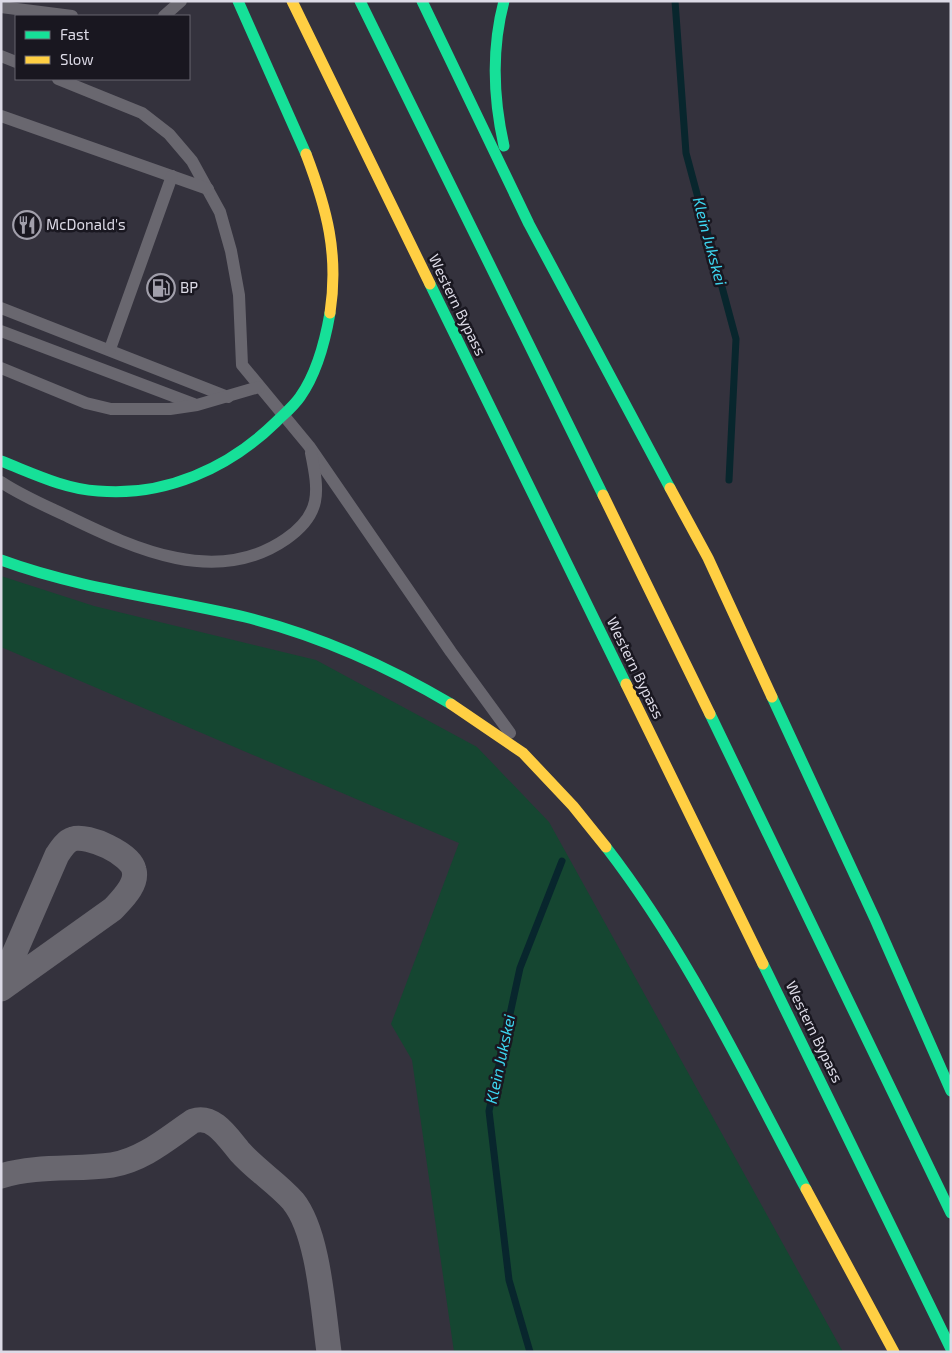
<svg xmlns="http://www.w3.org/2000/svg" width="952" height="1353" viewBox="0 0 952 1353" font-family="'Exo 2',sans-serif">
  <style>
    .green { fill: #154631 }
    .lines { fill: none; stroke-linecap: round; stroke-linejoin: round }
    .stream { stroke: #08262d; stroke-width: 7 }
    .lane { stroke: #69676f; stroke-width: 12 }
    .street { stroke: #69676f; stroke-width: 25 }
    .fast { stroke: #16e098; stroke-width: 11 }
    .slow { stroke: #ffcf43; stroke-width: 11 }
    .labels { text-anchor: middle; stroke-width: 5; stroke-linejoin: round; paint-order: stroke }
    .poi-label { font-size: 15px; fill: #dcdae6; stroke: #191720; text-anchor: start }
    .street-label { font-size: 15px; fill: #dcdae6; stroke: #191720 }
    .water-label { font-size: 16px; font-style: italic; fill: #3dd6f0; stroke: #191720 }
  </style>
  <rect width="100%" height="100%" fill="#34323d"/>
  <polygon class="green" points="1,576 94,606 316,660 477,747 549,822 843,1352 454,1352 412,1060 391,1024 459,843 1,647"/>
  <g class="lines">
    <g class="stream">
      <polyline points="675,1 686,153 736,339 729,480"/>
      <polyline points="530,1352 509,1280 489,1111 520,968 562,861"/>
    </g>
    <g class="lane">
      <polyline points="1,7 72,16"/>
      <polyline points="164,16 181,1"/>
      <polyline points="1,56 16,62"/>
      <polyline points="58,79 142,113 169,134 192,161 220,212 231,251 239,295 242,365 309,446 451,652 510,733"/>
      <polyline points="1,116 208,189"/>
      <polyline points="1,308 228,397"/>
      <polyline points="1,331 194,404"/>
      <polyline points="110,349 172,176"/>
      <polyline points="1,368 86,403 111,409 170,409 197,405 259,387"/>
      <path d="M1,482C22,496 46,506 69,517C135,549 217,587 286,539C322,514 319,492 311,453"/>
    </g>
    <g class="street">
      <path d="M1,984L57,855C61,849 66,841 73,839C88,834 131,854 134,870C138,885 121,900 113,909L1,989"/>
      <path d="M1,1176C37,1165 76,1170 112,1165C143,1160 168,1138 193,1121C214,1114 228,1138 240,1152C256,1170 277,1183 293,1201C319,1233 323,1310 329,1352"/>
    </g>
    <g class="fast">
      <polyline points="238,1 306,154"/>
      <polyline points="360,1 603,495"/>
      <polyline points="422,1 529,224 670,488"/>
      <path d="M504,1C491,50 493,97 504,146"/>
      <polyline points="430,284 626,684"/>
      <path d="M1,461C32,473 64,489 98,491C165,497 229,468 276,422C284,414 293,407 300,397C317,373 325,342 330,313"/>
      <path d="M1,560C80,589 163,598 245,617C317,635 387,666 451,704"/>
      <polyline points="772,697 875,919 951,1091"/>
      <polyline points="710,714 951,1213"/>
      <path d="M606,847C687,952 744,1073 806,1189"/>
      <polyline points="763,964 951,1349"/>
    </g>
    <g class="slow">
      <polyline points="292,1 430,284"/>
      <path d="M306,154C327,209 339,254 330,313"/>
      <polyline points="670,488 708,558 772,697"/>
      <polyline points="603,495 710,714"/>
      <polyline points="626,684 763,964"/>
      <polyline points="451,704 523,753 573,806 606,847"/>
      <polyline points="806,1189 894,1352"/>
    </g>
  </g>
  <defs>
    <symbol id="restaurant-ring" viewBox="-11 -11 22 22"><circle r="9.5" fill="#191720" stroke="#a19fab" stroke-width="1.5"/><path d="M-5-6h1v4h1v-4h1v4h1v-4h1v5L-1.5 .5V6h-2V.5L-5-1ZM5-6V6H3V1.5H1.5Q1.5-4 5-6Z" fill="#a19fab"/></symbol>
    <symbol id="fuel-ring" viewBox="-11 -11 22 22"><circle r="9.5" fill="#191720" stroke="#a19fab" stroke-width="1.5"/><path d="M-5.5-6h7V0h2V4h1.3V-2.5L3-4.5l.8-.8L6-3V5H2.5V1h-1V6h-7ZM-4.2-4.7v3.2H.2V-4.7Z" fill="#a19fab"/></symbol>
  </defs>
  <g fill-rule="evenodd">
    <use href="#restaurant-ring" x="11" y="209" width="32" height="32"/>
    <use href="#fuel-ring" x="145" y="272" width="32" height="32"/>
  </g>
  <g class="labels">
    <g class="poi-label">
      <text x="46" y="230">McDonald's</text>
      <text x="180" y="293">BP</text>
    </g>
    <g class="street-label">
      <text transform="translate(457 305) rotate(64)" y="5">Western Bypass</text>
      <text transform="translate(635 668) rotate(64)" y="5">Western Bypass</text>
      <text transform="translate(814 1032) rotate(64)" y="5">Western Bypass</text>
    </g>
    <g class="water-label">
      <text transform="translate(710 241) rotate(75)" y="6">Klein Jukskei</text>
      <text transform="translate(500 1059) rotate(-78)" y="6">Klein Jukskei</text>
    </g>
  </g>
  <rect width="952" height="1353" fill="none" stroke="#dcdae6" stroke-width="5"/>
  <rect x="15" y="15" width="175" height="65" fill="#191720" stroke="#67656f"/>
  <rect x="25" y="31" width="25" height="8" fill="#16e098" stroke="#67656f"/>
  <text x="60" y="40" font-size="15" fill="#dcdae6">Fast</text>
  <rect x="25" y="56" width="25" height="8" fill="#ffcf43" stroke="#67656f"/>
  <text x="60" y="65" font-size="15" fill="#dcdae6">Slow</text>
</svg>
